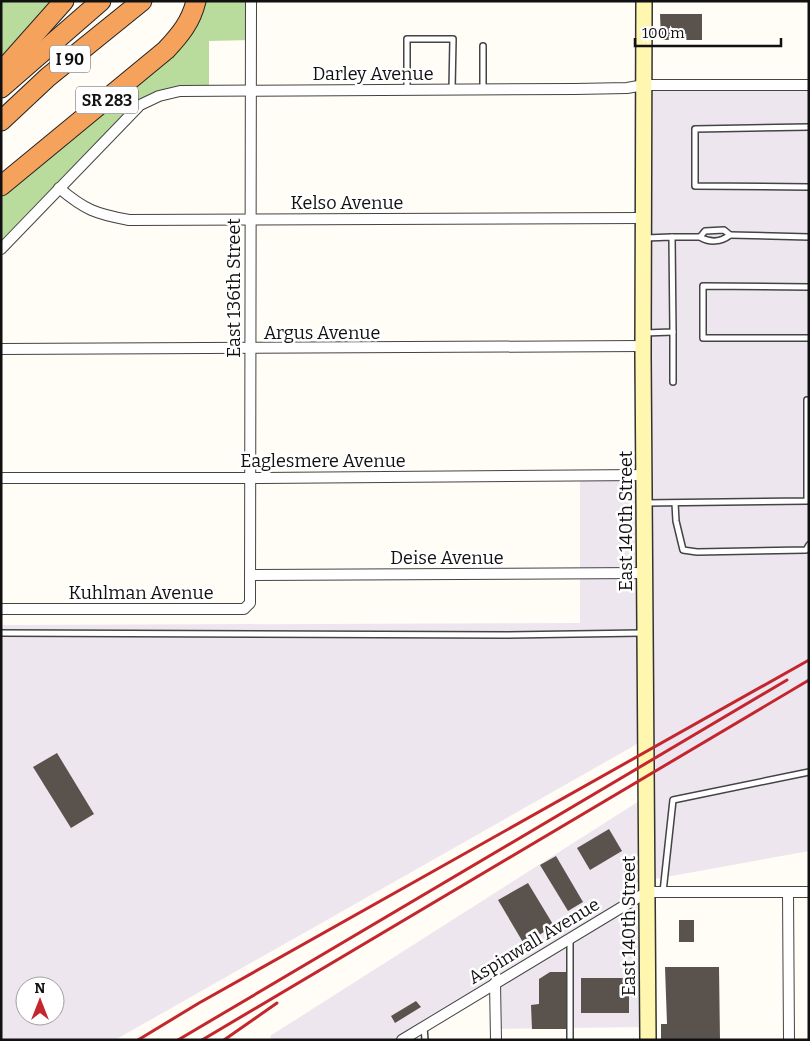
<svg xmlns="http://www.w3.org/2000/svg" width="810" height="1041" viewBox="0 0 810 1041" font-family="Bitter,serif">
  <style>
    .industrial { fill: #eee6ef; fill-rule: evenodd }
    .forest { fill: #b9dc9c }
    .building { fill: #5a524d }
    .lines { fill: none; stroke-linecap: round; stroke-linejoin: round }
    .lane-casing { stroke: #444; stroke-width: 8 }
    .street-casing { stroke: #444; stroke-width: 12 }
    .secondary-casing { stroke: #333; stroke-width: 18 }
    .highway-casing { stroke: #222; stroke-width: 21 }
    .lane { stroke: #fff; stroke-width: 5 }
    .street { stroke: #fff; stroke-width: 10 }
    .secondary { stroke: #fff6b0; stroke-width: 15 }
    .highway { stroke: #f5a25d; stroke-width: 19 }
    .rail { stroke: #c4262e; stroke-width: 3 }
    .labels { text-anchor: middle; stroke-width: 5; stroke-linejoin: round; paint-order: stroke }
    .shield { fill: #fff; stroke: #585858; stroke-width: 1 }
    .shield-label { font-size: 16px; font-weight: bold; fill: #111 }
    .street-label { font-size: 18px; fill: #111; stroke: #fff }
  </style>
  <rect width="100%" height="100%" fill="#fffdf5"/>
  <g class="industrial">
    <polygon points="644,85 809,85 809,851 655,879"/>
    <path d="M580,475H644L646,737L632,747L115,1040H1V625L580,623ZM25,986H55V1016H25Z"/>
    <polygon points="647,796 648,1027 496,1029 495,983 402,1040 272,1040 270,1036"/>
  </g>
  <g class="forest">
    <polygon points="1,1 64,1 1,72"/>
    <polygon points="196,1 251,1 251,40 209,41 209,91 180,91 140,105 1,249 1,186 134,78"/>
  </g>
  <g class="building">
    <polygon points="660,14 702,14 702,40 661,40"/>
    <polygon points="57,753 94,814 71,828 33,767"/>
    <polygon points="609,829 622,851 590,870 577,848"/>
    <polygon points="556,856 583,902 568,911 540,865"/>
    <rect x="624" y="857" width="9" height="16"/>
    <polygon points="528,883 554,926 524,944 498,900"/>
    <rect x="679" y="920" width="15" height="22"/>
    <polygon points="665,967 719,967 720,1040 661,1040 661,1024 667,1024"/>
    <polygon points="550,972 566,972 566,1029 532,1029 531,1005 539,1004 539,979"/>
    <rect x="581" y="978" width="48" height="35"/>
    <polygon points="416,1001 421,1007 395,1023 391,1016"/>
  </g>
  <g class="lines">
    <defs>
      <g id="lane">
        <polyline points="483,46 483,89"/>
        <polyline points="407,90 407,39 453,39 452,89"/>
        <polyline points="809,127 695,129 695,186 809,187"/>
        <path d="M724,230L730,235C721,242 710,243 700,237L705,231Z"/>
        <polyline points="730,235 809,237"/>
        <polyline points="672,237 700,237"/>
        <polyline points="809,287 703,286 703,338 809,338"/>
        <polyline points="644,333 673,332 672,237 645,238"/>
        <polyline points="673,382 673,332"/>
        <polyline points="645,503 807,501 807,400"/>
        <polyline points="675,503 676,521 683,550 697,552 806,550 809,545"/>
        <polyline points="1,633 505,635 642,633"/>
        <polyline points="663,892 673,800 809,772"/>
        <polyline points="570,939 570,1040"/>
        <polyline points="424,1027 425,1040"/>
      </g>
      <g id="street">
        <path d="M59,188C85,210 96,214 129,220L643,218"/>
        <polyline points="1,249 140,105 159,96 180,91 575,89 627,88 644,85 809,85"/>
        <polyline points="1,349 643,346"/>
        <polyline points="1,478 261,478 644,475"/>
        <polyline points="250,575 645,573"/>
        <polyline points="1,609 244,609 250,603 251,1"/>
        <polyline points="788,892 789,1040"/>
        <polyline points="495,983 496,1040"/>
        <polyline points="402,1040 647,892 809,892"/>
      </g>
      <polyline id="secondary" points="644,1 643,356 648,1040"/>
      <g id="highway">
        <polyline points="1,72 64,1"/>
        <polyline points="1,88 101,1"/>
        <polyline points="1,121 48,77 142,1"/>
        <path d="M1,186L166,50C180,35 191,22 196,1"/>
      </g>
    </defs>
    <use href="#lane" class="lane-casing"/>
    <use href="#street" class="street-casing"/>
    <use href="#secondary" class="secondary-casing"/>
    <use href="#highway" class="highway-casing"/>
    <use href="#lane" class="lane"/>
    <use href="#street" class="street"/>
    <use href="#secondary" class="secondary"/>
    <use href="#highway" class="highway"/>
    <g class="rail">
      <polyline points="138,1040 199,1003 809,660"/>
      <polyline points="178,1040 787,680"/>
      <polyline points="202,1040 809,680"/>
      <polyline points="224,1040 277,1003"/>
    </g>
  </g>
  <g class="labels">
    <g class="shield">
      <rect x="50" y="45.5" width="40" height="27" rx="4"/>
      <rect x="76" y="86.5" width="62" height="27" rx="4"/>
    </g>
    <g class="shield-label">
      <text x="70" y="65">I 90</text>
      <text x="107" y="106">SR 283</text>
    </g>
    <g class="street-label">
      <text x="373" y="80">Darley Avenue</text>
      <text x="347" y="209">Kelso Avenue</text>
      <text transform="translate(234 288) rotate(-90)" y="6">East 136th Street</text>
      <text x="322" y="339">Argus Avenue</text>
      <text x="323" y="467">Eaglesmere Avenue</text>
      <text transform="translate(626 521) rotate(-90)" y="6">East 140th Street</text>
      <text x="447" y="564">Deise Avenue</text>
      <text x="141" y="599">Kuhlman Avenue</text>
      <text transform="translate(629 926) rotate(-90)" y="6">East 140th Street</text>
      <text transform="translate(534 941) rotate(-31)" y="6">Aspinwall Avenue</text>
    </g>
  </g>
  <rect width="810" height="1041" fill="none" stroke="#111111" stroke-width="5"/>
  <g transform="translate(40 1001)"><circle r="24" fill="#ffffff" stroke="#a0a0a0"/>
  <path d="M0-4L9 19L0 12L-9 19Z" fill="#c4262e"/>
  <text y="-8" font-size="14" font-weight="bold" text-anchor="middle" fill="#111111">N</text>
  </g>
  <path d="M635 38v8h146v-8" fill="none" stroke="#111111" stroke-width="2.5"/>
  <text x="642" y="38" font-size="15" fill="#111111" stroke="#ffffff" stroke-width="4" paint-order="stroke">100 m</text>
</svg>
